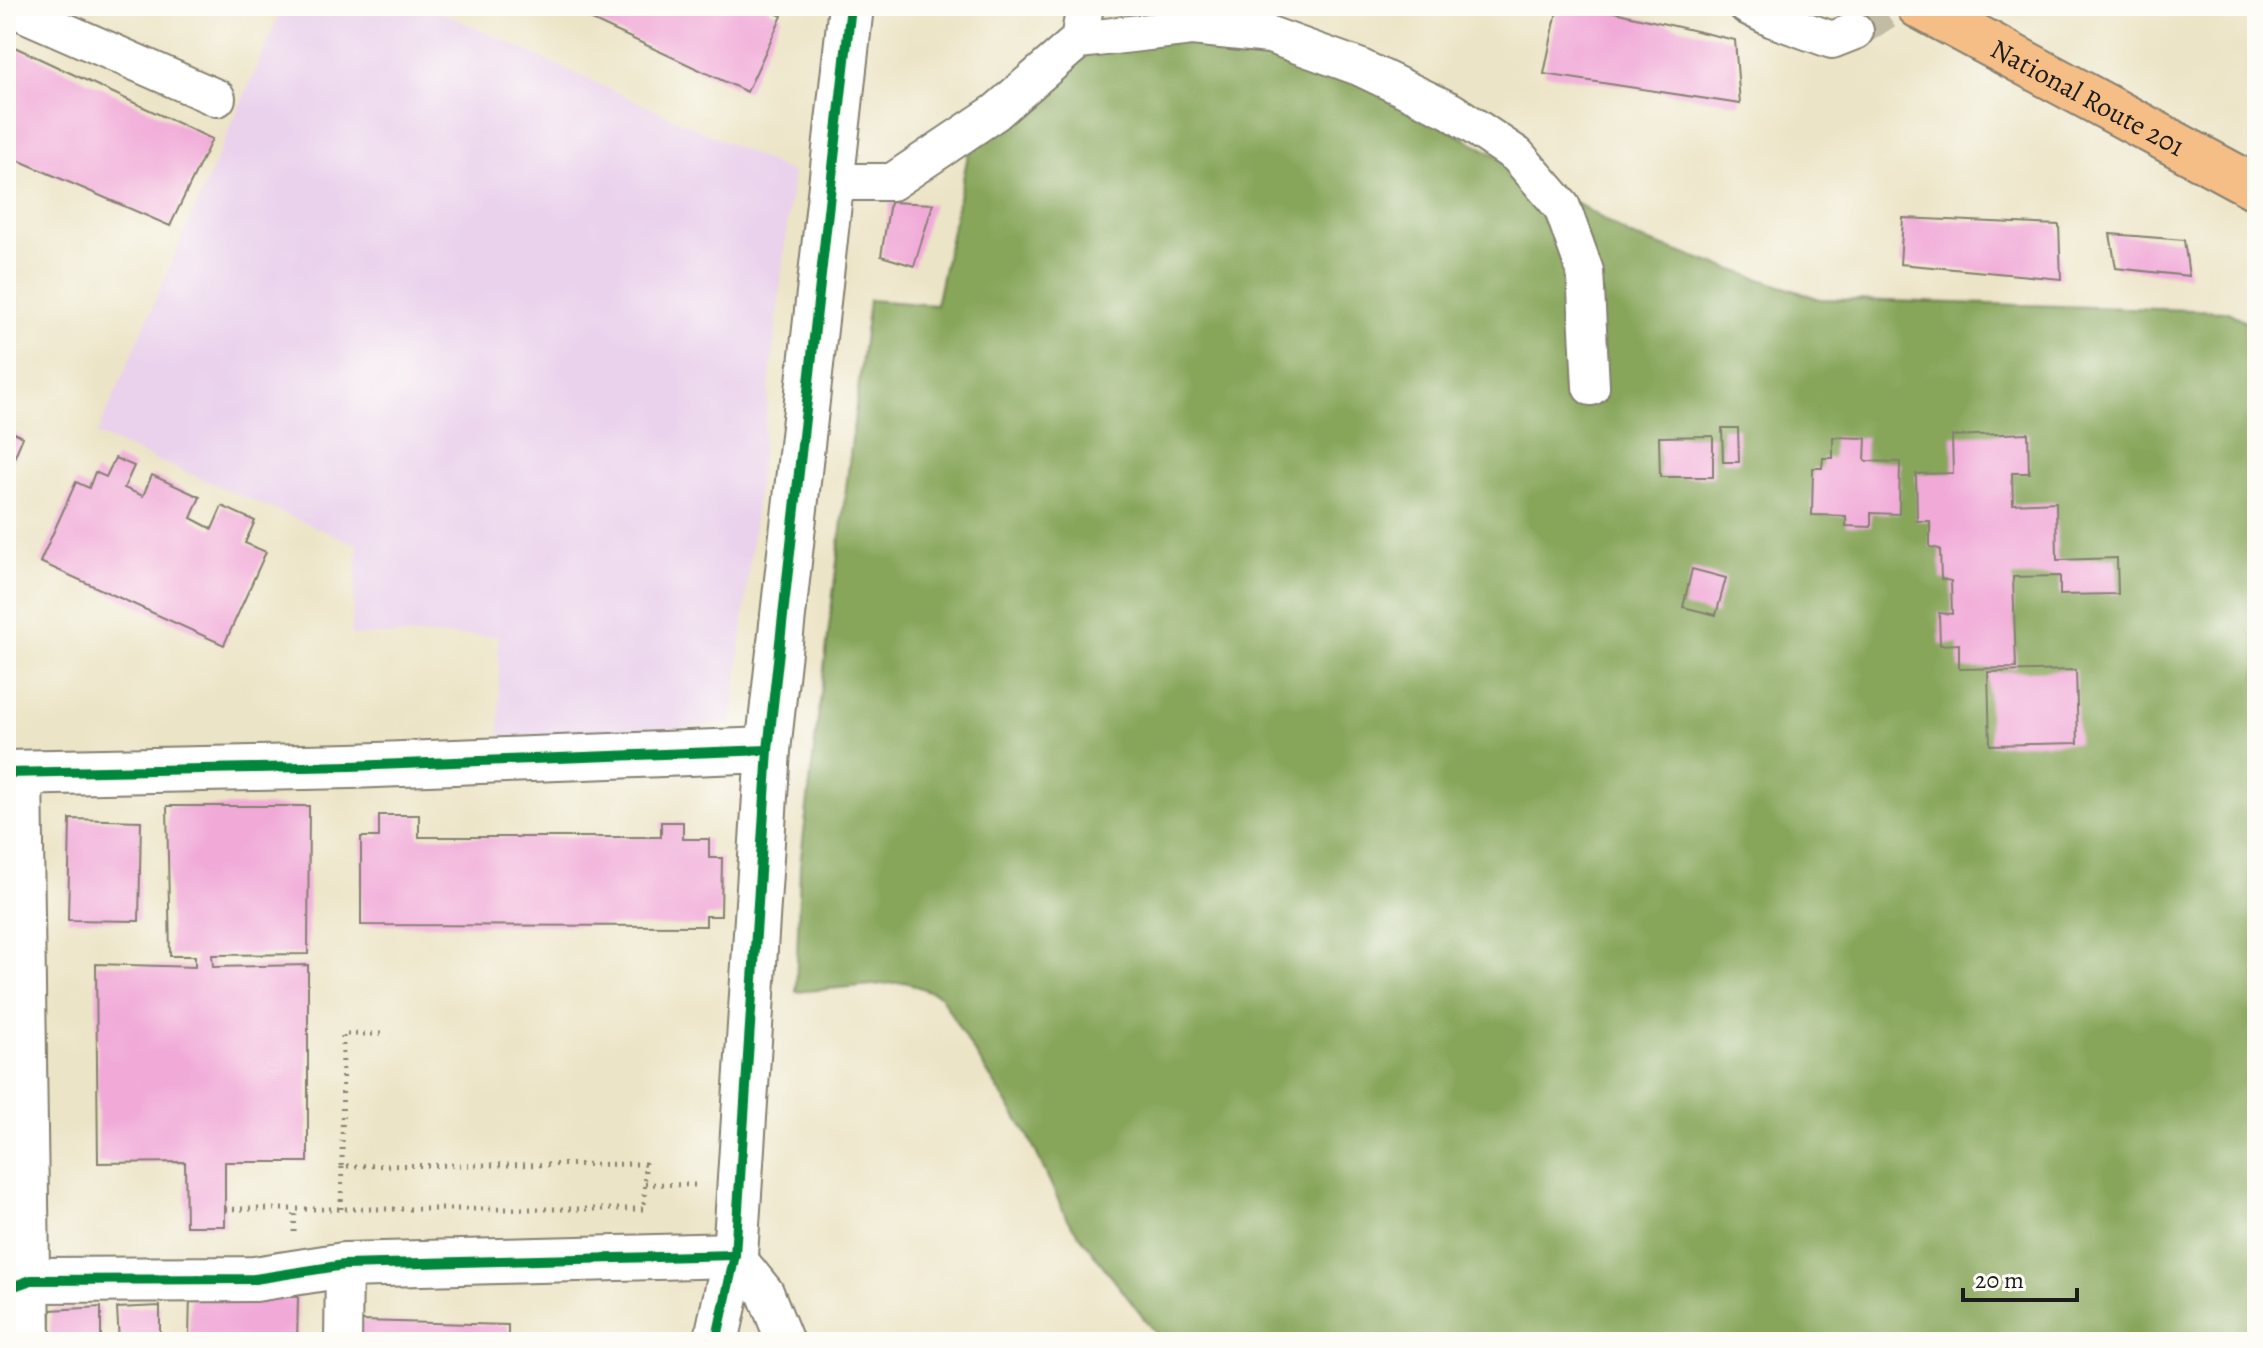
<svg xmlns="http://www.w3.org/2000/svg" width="2263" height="1348" viewBox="0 0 2263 1348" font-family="Alegreya,serif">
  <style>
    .built { fill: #ead1ec }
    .forest { fill: #87a65a; stroke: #52613b; stroke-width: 2 }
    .building { fill: #f1aad8 }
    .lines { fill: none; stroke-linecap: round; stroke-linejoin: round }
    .minor-tunnel { stroke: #c2bca4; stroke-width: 36; stroke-dasharray: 36 18; stroke-linecap: butt }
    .minor-casing { stroke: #848071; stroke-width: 40 }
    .tertiary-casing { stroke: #848071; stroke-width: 48 }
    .trunk-casing { stroke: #848071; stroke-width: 48 }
    .path { stroke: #848071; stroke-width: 5; stroke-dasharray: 2 6; stroke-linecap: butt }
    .minor { stroke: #fff; stroke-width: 36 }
    .tertiary { stroke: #fff; stroke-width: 44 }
    .trunk { stroke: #f6be87; stroke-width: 44 }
    .cycleway-casing { stroke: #fdfcf7; stroke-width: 15 }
    .cycleway { stroke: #00873e; stroke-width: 10 }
    .labels { text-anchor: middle; stroke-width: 8; stroke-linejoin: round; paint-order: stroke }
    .street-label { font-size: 28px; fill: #1c1c1c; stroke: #fdfcf7 }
  </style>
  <rect width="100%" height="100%" fill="#fdfcf7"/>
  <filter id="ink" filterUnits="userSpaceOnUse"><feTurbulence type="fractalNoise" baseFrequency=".0125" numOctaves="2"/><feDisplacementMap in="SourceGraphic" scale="16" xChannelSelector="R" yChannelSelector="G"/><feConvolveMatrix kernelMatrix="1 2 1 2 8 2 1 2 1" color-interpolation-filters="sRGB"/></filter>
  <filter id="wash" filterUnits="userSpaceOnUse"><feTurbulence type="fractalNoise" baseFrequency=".006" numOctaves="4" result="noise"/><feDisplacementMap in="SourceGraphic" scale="32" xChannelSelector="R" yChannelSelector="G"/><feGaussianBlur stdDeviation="1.8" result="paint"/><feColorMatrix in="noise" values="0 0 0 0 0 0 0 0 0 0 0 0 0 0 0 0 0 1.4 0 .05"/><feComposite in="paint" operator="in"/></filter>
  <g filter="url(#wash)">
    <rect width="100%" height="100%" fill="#ece4c6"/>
    <polygon class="built" points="283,6 428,6 793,173 732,724 500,741 498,636 351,635 358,545 97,435"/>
    <polygon class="forest" points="1195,39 1268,48 1356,79 1512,164 1631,236 1820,299 2226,311 2257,327 2257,1342 1162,1342 1067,1219 1029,1137 967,1041 940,995 905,982 796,992 800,865 869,300 936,305 968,155 1086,55"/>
    <g id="blocks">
      <g class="building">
        <polygon points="562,6 762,6 782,16 747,92"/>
        <polygon points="1558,6 1588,6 1735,40 1740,104 1544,74"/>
        <polygon points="6,43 212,139 170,226 6,155"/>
        <polygon points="890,202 933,204 914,266 881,256"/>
        <polygon points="1903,218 2059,225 2061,279 1900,264"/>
        <polygon points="2110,234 2184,240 2189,276 2116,268"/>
        <polygon points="1722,428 1738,428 1739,462 1723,462"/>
        <polygon points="6,429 23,437 6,477"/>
        <polygon points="2028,433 2029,473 2012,473 2013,504 2056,502 2057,560 2117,558 2118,594 2060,595 2060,576 2013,577 2016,668 1959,669 1959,644 1940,645 1939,613 1952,614 1951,581 1941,579 1940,549 1930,547 1930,521 1917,521 1916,474 1953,473 1952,436"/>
        <polygon points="1713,436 1713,477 1660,477 1659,437"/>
        <polygon points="1833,437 1866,438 1865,461 1900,462 1899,514 1871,513 1871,527 1846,526 1846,516 1812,515 1813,468 1822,468 1823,458 1833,458"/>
        <polygon points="115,458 134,466 124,488 143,496 152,475 200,497 191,518 212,529 222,506 255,521 245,543 266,552 224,645 40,562 76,482 89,488 95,472 106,477"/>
        <polygon points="1692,569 1726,578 1716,615 1683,607"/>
        <polygon points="2076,670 2078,743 1990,745 1988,672"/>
        <polygon points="167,806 309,806 308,954 212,955 213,967 308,965 308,1162 225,1162 225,1226 186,1226 185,1162 98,1163 96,964 195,967 195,956 170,956"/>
        <polygon points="379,815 419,815 419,837 661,837 661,822 683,822 683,839 709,839 709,858 722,858 721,916 706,916 706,926 361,925 361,837 379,837"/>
        <polygon points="70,819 141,821 139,921 68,920"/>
        <polygon points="190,1293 298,1297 297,1342 189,1339"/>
        <polygon points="160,1306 160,1342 119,1342 117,1308"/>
        <polygon points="101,1307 101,1342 50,1342 51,1310"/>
        <polygon points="361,1321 508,1325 508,1342 360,1342"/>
      </g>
    </g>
  </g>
  <g filter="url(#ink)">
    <use href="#blocks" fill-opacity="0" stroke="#848071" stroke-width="2"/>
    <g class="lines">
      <polyline class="minor-tunnel" points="1855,31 1893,6"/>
      <defs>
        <g id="minor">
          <polyline points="7,6 217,98"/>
          <polyline points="1747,6 1773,19 1832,40 1855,31"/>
          <polyline points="1079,40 1192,27 1270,35 1359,67 1451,111 1517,155 1562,207 1585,271 1591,387"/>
          <polyline points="830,182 892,182 996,112 1079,40 1085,6"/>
          <polyline points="24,772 32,1342"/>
          <polyline points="735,1255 765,1292 785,1342"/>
          <polyline points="343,1342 344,1265"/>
        </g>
        <g id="tertiary">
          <polyline points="6,773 351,766 768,750"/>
          <polyline points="6,1289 31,1280 255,1279 344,1265 735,1255"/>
          <polyline points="716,1342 735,1255 768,750 851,6"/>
        </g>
        <g id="trunk">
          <path id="s1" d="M1919,6L2257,188"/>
        </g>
      </defs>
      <use href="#minor" class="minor-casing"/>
      <use href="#tertiary" class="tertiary-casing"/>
      <use href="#trunk" class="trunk-casing"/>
      <g class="path">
        <polyline points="342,1166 343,1034 386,1034"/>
        <polyline points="645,1184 696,1185"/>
        <polyline points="225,1209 644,1209 645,1164 342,1166 341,1209"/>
        <polyline points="294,1232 295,1209"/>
      </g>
      <use href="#minor" class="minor"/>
      <use href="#tertiary" class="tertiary"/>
      <use href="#trunk" class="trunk"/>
      <defs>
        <g id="cycleway">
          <polyline points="6,773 351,766 768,750"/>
          <polyline points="6,1289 31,1280 255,1279 344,1265 735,1255"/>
          <polyline points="716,1342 735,1255 768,750 851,6"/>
        </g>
      </defs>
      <use href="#cycleway" class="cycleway-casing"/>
      <use href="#cycleway" class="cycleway"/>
    </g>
  </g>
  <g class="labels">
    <g class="street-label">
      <text dy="10" stroke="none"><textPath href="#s1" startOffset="192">National Route 201</textPath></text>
    </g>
  </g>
  <rect width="2263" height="1348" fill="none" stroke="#fdfcf7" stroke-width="32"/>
  <path d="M1963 1288v12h114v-12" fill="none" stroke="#1c1c1c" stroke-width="4"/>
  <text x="1975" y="1288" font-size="24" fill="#1c1c1c" stroke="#fdfcf7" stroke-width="6" paint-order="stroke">20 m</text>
</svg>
